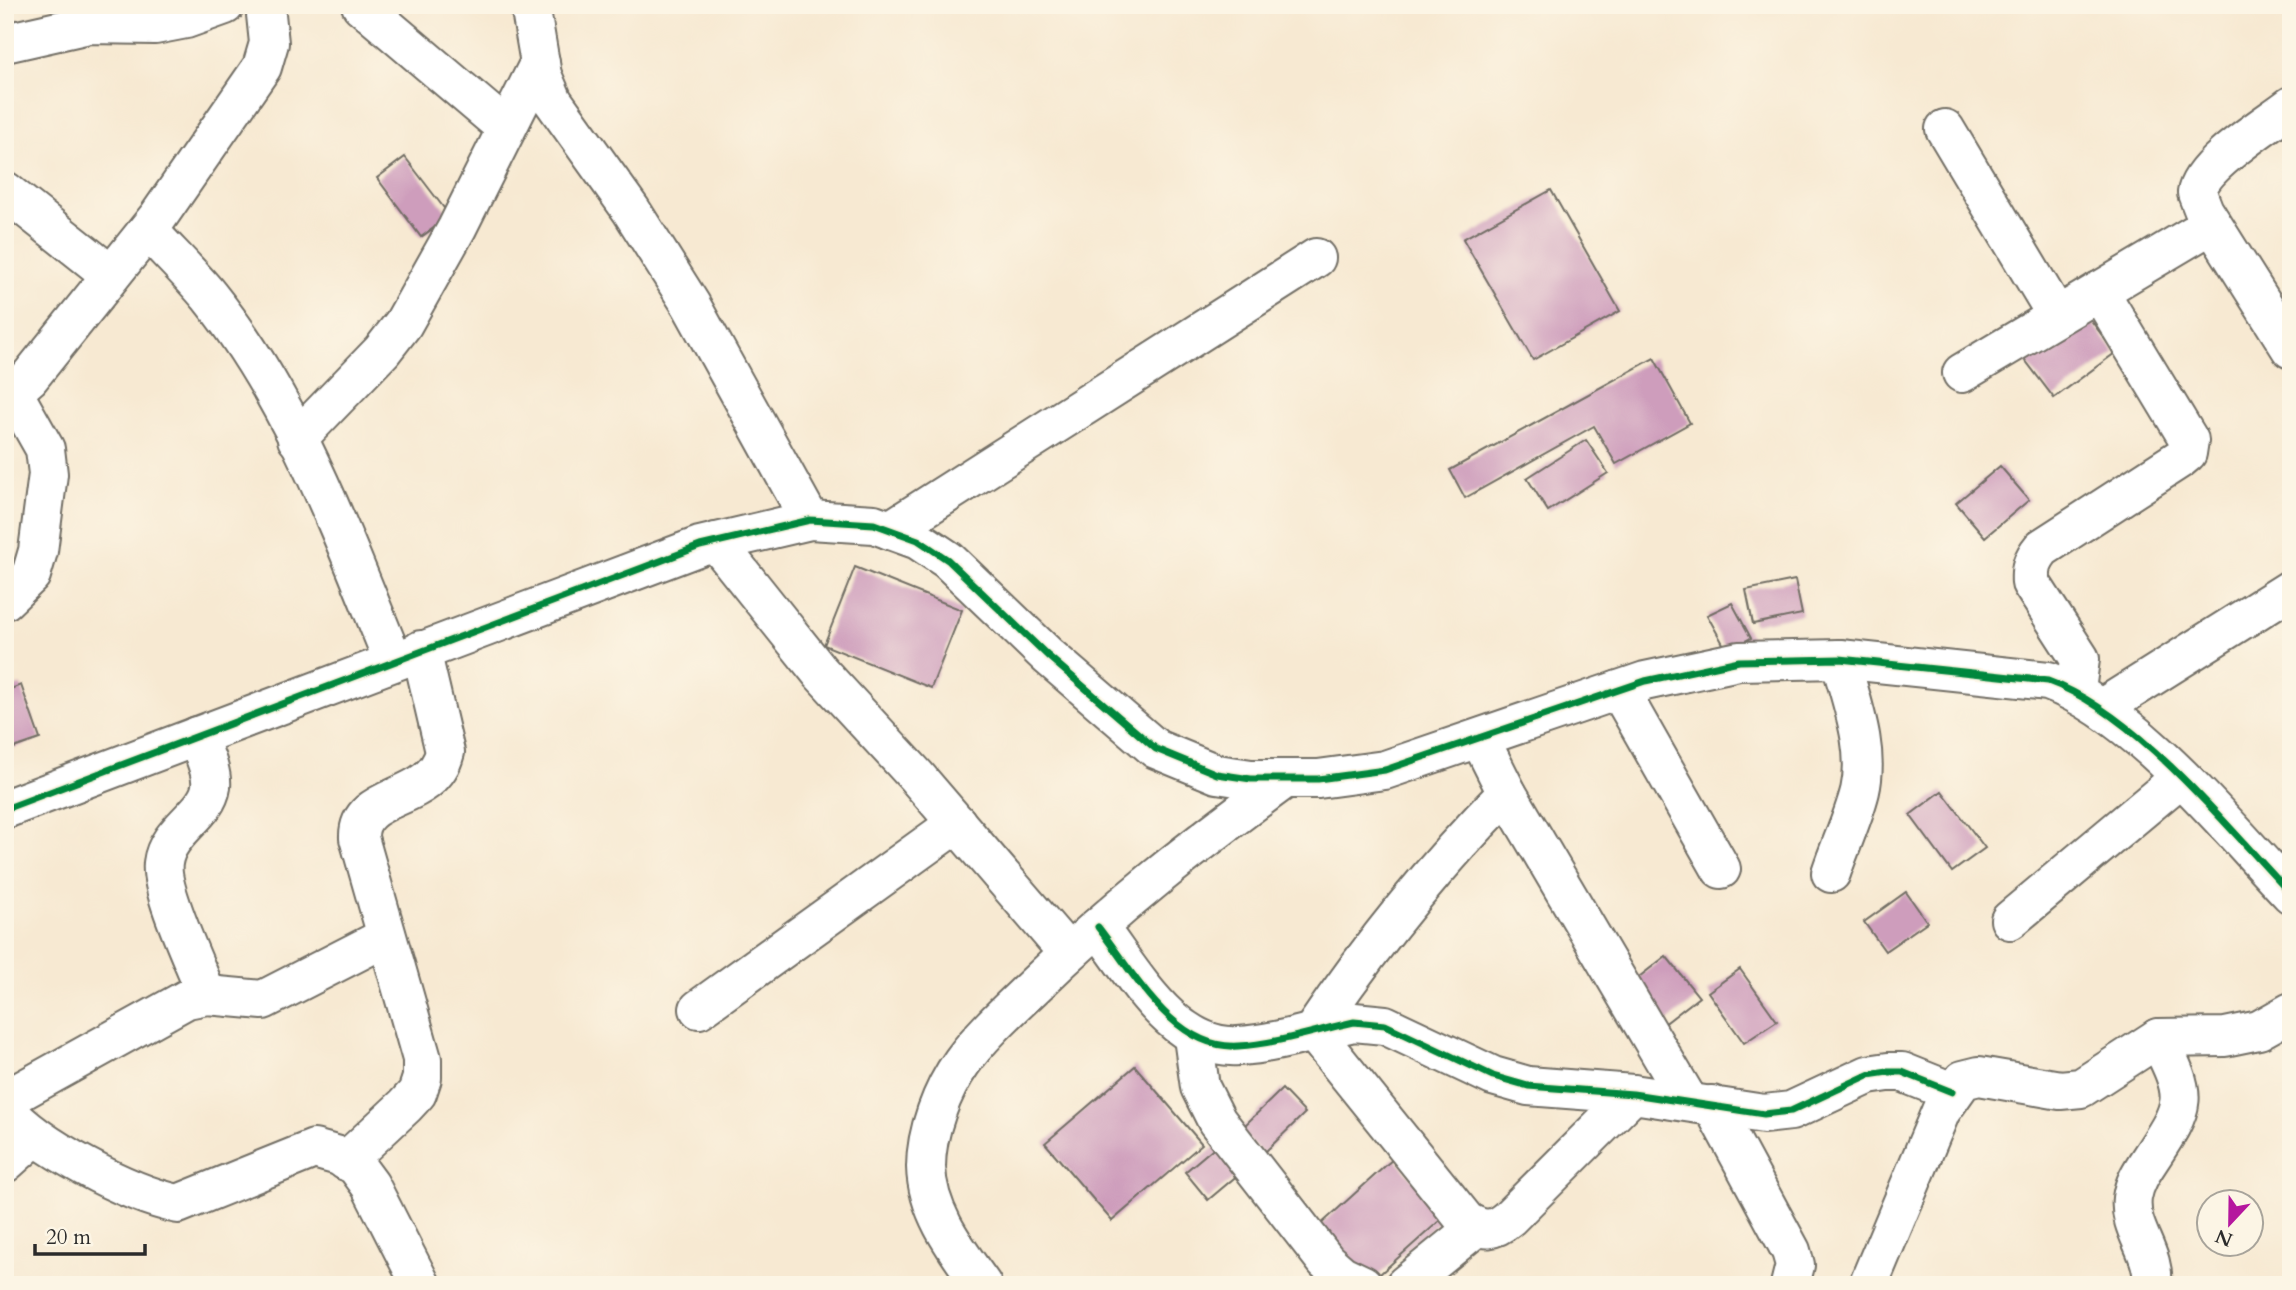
<svg xmlns="http://www.w3.org/2000/svg" width="2296" height="1290" viewBox="0 0 2296 1290" font-family="Cardo,serif">
  <style>
    .building { fill: #ce9dbc }
    .lines { fill: none; stroke-linecap: round; stroke-linejoin: round }
    .minor-casing { stroke: #726e65; stroke-width: 42 }
    .minor { stroke: #fff; stroke-width: 38 }
    .cycleway-casing { stroke: #fcf5e5; stroke-width: 11 }
    .cycleway { stroke: #00873e; stroke-width: 7 }
  </style>
  <rect width="100%" height="100%" fill="#fcf5e5"/>
  <filter id="ink" filterUnits="userSpaceOnUse"><feTurbulence type="fractalNoise" baseFrequency=".0143" numOctaves="2"/><feDisplacementMap in="SourceGraphic" scale="14" xChannelSelector="R" yChannelSelector="G"/><feConvolveMatrix kernelMatrix="1 2 1 2 8 2 1 2 1" color-interpolation-filters="sRGB"/></filter>
  <filter id="wash" filterUnits="userSpaceOnUse"><feTurbulence type="fractalNoise" baseFrequency=".00686" numOctaves="4" result="noise"/><feDisplacementMap in="SourceGraphic" scale="28" xChannelSelector="R" yChannelSelector="G"/><feGaussianBlur stdDeviation="1.57" result="paint"/><feColorMatrix in="noise" values="0 0 0 0 0 0 0 0 0 0 0 0 0 0 0 0 0 1.4 0 .05"/><feComposite in="paint" operator="in"/></filter>
  <g filter="url(#wash)">
    <rect width="100%" height="100%" fill="#f7e9d2"/>
    <g id="blocks">
      <g class="building">
        <polygon points="405,157 450,216 421,237 377,178"/>
        <polygon points="1551,190 1620,311 1533,360 1463,239"/>
        <polygon points="2084,311 2115,353 2054,398 2022,356"/>
        <polygon points="1654,358 1690,423 1616,464 1594,426 1465,498 1450,470"/>
        <polygon points="1586,440 1608,473 1548,511 1527,478"/>
        <polygon points="2000,466 2029,500 1985,537 1956,503"/>
        <polygon points="855,567 962,610 931,688 824,645"/>
        <polygon points="1795,580 1802,614 1753,624 1746,590"/>
        <polygon points="1732,603 1751,638 1727,651 1707,615"/>
        <polygon points="21,685 40,739 5,751 5,691"/>
        <polygon points="1942,791 1985,848 1952,872 1910,815"/>
        <polygon points="1906,892 1927,922 1885,951 1864,922"/>
        <polygon points="1666,956 1699,997 1663,1025 1630,984"/>
        <polygon points="1740,969 1777,1021 1744,1043 1708,992"/>
        <polygon points="1135,1066 1202,1144 1112,1221 1045,1143"/>
        <polygon points="1282,1089 1305,1113 1263,1154 1239,1131"/>
        <polygon points="1217,1145 1240,1173 1208,1200 1185,1172"/>
        <polygon points="1394,1158 1446,1215 1371,1282 1320,1225"/>
      </g>
    </g>
  </g>
  <g filter="url(#ink)">
    <use href="#blocks" fill-opacity="0" stroke="#726e65" stroke-width="2"/>
    <g class="lines">
      <defs>
        <g id="minor">
          <polyline points="361,5 506,128"/>
          <polyline points="530,5 542,75 553,101 631,210 691,305 810,520"/>
          <polyline points="5,43 89,24 155,25 186,19 225,5"/>
          <path d="M2291,106C2268,124 2200,165 2197,193L2204,211L2291,349"/>
          <polyline points="1945,129 2057,316"/>
          <polyline points="5,191 111,275"/>
          <path d="M148,230C168,252 190,273 209,296C295,403 342,536 393,660"/>
          <polyline points="1962,373 2212,224"/>
          <polyline points="5,399 29,378 158,217 262,67 269,43 265,5"/>
          <polyline points="297,439 382,351 403,324 457,228 540,62"/>
          <polyline points="890,530 1316,258"/>
          <polyline points="716,542 820,672 916,776 1068,953"/>
          <polyline points="5,600 31,575 38,551 48,474 45,449 14,394"/>
          <polyline points="1619,690 1721,869"/>
          <path d="M2076,691L2080,659L2031,583C2030,568 2032,560 2042,548L2181,458L2187,453L2189,440L2099,291"/>
          <polyline points="2102,708 2291,589"/>
          <path d="M197,736C202,750 213,772 211,787C207,815 167,830 163,863C159,890 196,966 207,995"/>
          <polyline points="1480,739 1507,793 1689,1102"/>
          <path d="M1507,793C1434,867 1371,945 1313,1031L1466,1221C1484,1232 1494,1231 1509,1218L1633,1094"/>
          <path d="M5,809L700,546L810,520L874,524L918,540L948,560L1048,656L1156,749L1217,774L1251,779H1318L1385,770L1645,681L1739,661L1840,659L2048,681C2137,713 2225,825 2291,894"/>
          <path d="M1831,873C1840,846 1853,819 1860,791C1870,748 1851,701 1840,659"/>
          <polyline points="2010,920 2180,778"/>
          <path d="M1098,927C1133,972 1174,1050 1238,1046C1276,1044 1317,1030 1354,1022L1385,1025L1493,1076L1528,1086L1633,1094L1764,1114L1791,1111L1868,1075L1888,1072H1902L1952,1092"/>
          <polyline points="699,1009 957,823"/>
          <polyline points="1193,1037 1200,1087 1217,1121 1326,1261 1342,1275 1363,1285"/>
          <polyline points="5,1100 187,999 207,995 263,1000 386,937"/>
          <polyline points="1712,1105 1791,1251 1795,1265 1790,1285"/>
          <path d="M5,1108C36,1146 129,1194 178,1204L314,1149L339,1156L356,1166L370,1185L421,1285"/>
          <path d="M346,1161L405,1106L417,1093L422,1078V1059L359,838C357,790 432,805 445,752L421,650"/>
          <polyline points="5,1163 34,1137"/>
          <path d="M982,1285C957,1250 927,1212 926,1167C926,1132 942,1090 962,1062C982,1034 1010,1009 1035,985C1113,909 1198,843 1285,779"/>
          <polyline points="1405,1285 1476,1227"/>
          <polyline points="1868,1285 1941,1111 1963,1080 1979,1076 2060,1090 2081,1088 2158,1038 2225,1037 2259,1030 2291,1012"/>
          <path d="M2152,1285C2156,1253 2128,1230 2132,1198C2134,1183 2142,1171 2150,1159C2187,1103 2189,1099 2158,1038"/>
        </g>
      </defs>
      <use href="#minor" class="minor-casing"/>
      <use href="#minor" class="minor"/>
      <defs>
        <g id="cycleway">
          <path d="M5,809L700,546L810,520L874,524L918,540L948,560L1048,656L1156,749L1217,774L1251,779H1318L1385,770L1645,681L1739,661L1840,659L2048,681C2137,713 2225,825 2291,894"/>
          <path d="M1098,927C1133,972 1174,1050 1238,1046C1276,1044 1317,1030 1354,1022L1385,1025L1493,1076L1528,1086L1633,1094L1764,1114L1791,1111L1868,1075L1888,1072H1902L1952,1092"/>
        </g>
      </defs>
      <use href="#cycleway" class="cycleway-casing"/>
      <use href="#cycleway" class="cycleway"/>
    </g>
  </g>
  <rect width="2296" height="1290" fill="none" stroke="#fcf5e5" stroke-width="28"/>
  <g transform="translate(2230 1223) rotate(202)"><circle r="33" fill="#fcf5e5" stroke="#a8a49b" stroke-width="2"/>
  <path d="M0-5L12 26L0 18L-12 26Z" fill="#b5179e"/>
  <text y="-10" font-size="19" font-weight="bold" text-anchor="middle" fill="#2b2b2b">N</text>
  </g>
  <path d="M35 1244v10h110v-10" fill="none" stroke="#2b2b2b" stroke-width="3.5"/>
  <text x="46" y="1244" font-size="21" fill="#2b2b2b" stroke="#fcf5e5" stroke-width="5" paint-order="stroke">20 m</text>
</svg>
